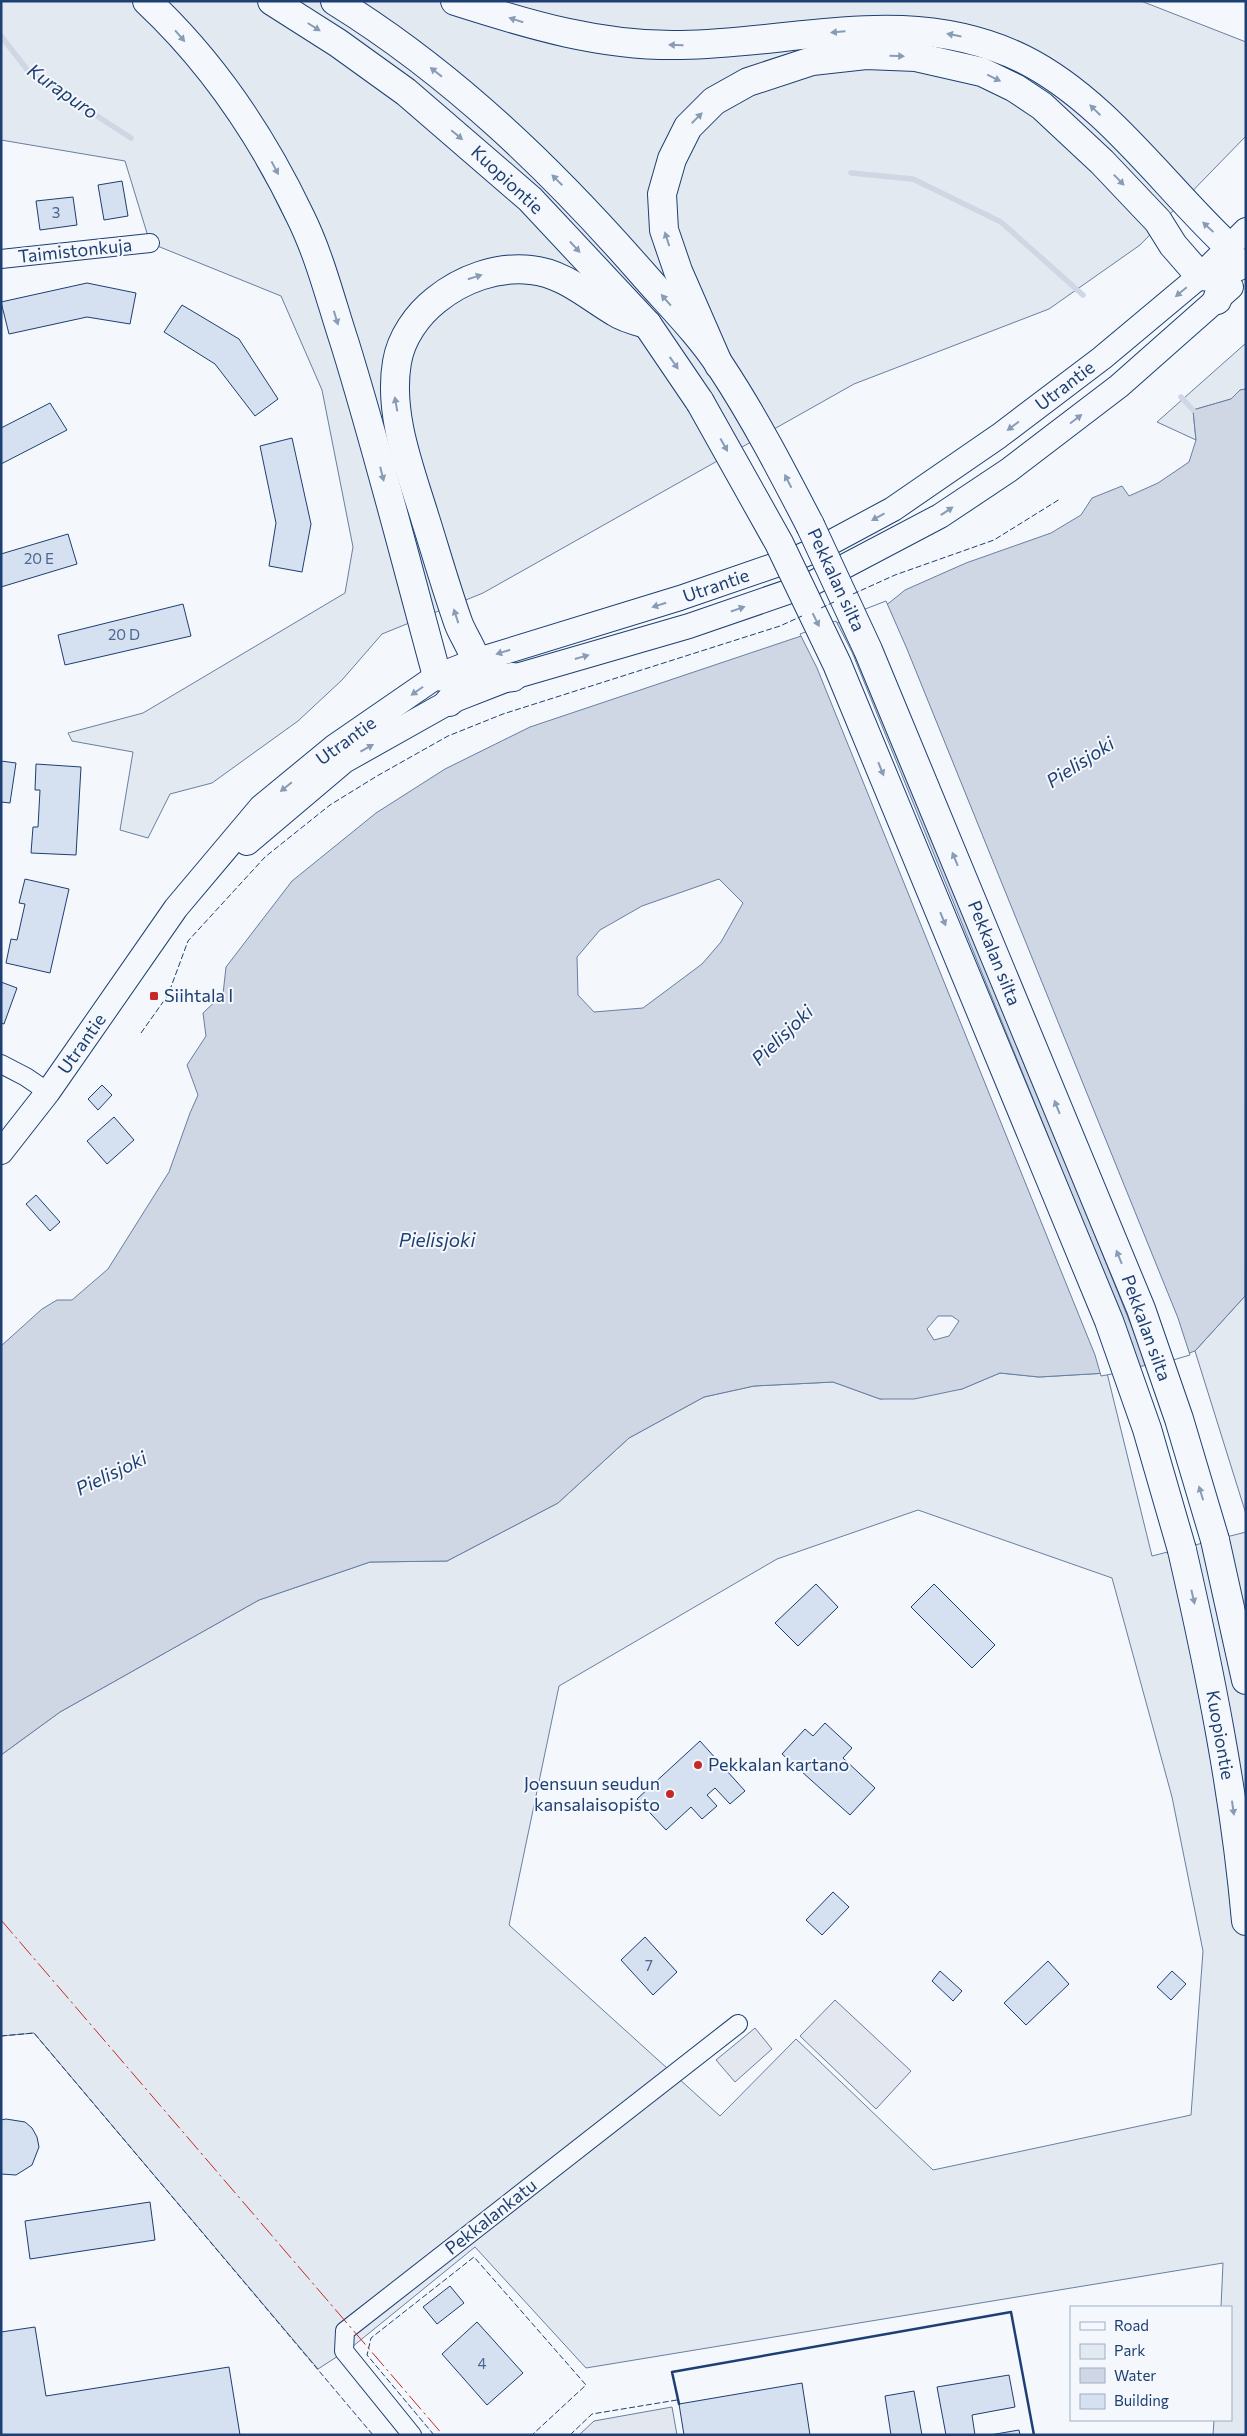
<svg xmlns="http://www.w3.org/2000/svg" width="1247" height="2436" viewBox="0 0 1247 2436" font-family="Commissioner,sans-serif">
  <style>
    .green { fill: #e3e9f0; stroke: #687fa3; fill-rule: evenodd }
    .parking { fill: #e3e8f0; stroke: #687fa3 }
    .water { fill: #cfd7e4; stroke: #687fa3; fill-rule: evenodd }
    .pier { fill: #f4f7fb; stroke: #687fa3 }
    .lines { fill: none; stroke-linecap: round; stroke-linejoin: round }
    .stream { stroke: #cfd7e4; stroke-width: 5.5 }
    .building { fill: #d5e0f0; stroke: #1d3f73 }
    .minor-casing { stroke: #1d3f73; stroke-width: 20 }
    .secondary-casing { stroke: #1d3f73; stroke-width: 26 }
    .motorway-casing { stroke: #1d3f73; stroke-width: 30 }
    .minor { stroke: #f4f7fb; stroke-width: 18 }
    .secondary { stroke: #f4f7fb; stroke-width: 24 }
    .motorway { stroke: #f4f7fb; stroke-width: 28 }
    .motorway-bridge-casing { stroke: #1d3f73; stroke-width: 30; stroke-linecap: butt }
    .motorway-bridge { stroke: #f4f7fb; stroke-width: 28 }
    .fence { stroke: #1d3f73; stroke-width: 1; stroke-dasharray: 6 2.5; stroke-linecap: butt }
    .wall { stroke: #1d3f73; stroke-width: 2.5 }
    .power { stroke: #c62828; stroke-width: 1; stroke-dasharray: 18 4 2.5 4; stroke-linecap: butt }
    .oneway { fill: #889bb7 }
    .poi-dot { fill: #c62828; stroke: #f4f7fb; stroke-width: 2 }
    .labels { text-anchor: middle; stroke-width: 4; stroke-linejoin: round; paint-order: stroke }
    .number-label { font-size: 15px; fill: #4b6792 }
    .street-label { font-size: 18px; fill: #1d3f73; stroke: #f4f7fb }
    .poi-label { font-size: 18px; fill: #1d3f73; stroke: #f4f7fb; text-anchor: start }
    .water-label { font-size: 19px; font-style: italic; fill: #1d3f73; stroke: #f4f7fb }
  </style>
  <rect width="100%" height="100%" fill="#f4f7fb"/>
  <g class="green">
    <polygon points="1,1 1141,1 1246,42 1246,136 1140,245 1049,309 854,384 483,593 382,634 342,680 298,721 212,783 170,794 148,838 120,830 133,752 72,741 68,733 143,713 345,593 353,547 322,390 281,296 150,243 125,161 1,140"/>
    <polygon points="1246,343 1246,389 1240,390 1231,399 1193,410 1196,440 1157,422"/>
    <polygon points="1246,1295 1246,1514 1195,1351"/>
    <path d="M1000,1373L1039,1377L1107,1373L1152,1556L1246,1532V2435H1213L1214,2420H1231V2307H1221L1223,2263L586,2368L475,2247L352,2347L318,2369L34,2033L1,2036V1755L60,1712L259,1600L370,1562L447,1561L558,1503L629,1438L704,1397L754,1386L833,1382L880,1399L962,1389ZM918,1510L1112,1578L1172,1797L1203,1951L1191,2115L933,2170L796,2039L720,2116L509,1925L559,1686L777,1559Z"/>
  </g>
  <g class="parking">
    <polygon points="835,2000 911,2071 876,2109 800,2036"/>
    <polygon points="755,2028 772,2049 735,2082 716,2060"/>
    <polygon points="672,2407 677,2435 579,2435 594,2421"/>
  </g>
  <path class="water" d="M1246,389L1245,1296L1195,1351L1163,1362L1107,1373L1039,1377L1000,1373L962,1389L914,1399H880L833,1382L754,1386L704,1397L629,1438L558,1503L447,1561L370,1562L259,1600L60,1712L1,1755V1346L42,1309L57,1300H72L108,1269L169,1172L190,1113L198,1095L187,1065L206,1036L203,1013L223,994L226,967L292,881L376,813L445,769L530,727L816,631L889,603L905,590L966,563L1051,533L1081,515L1092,498L1122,486L1129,496L1158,483L1189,462L1196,440L1193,410L1231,399L1240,390ZM719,879L743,903L721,942L702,964L643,1008L594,1012L578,995L577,957L600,930L642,906ZM938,1316H952L959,1321L949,1336L934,1340L927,1329Z"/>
  <g class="pier">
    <polygon points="886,601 907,649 1178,1318 1190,1355 1146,1368 1139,1345 867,667 842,618"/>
    <polygon points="836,621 852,652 1132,1343 1140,1369 1101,1376 1095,1355 817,668 800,634"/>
  </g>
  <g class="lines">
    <g class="stream">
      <polyline points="1,36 29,72 131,138"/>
      <polyline points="851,173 913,179 1001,222 1083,295"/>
      <polyline points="1181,397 1193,410"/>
    </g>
  </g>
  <g class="building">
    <polygon points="122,181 128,216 104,220 98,185"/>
    <polygon points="73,197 77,225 40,230 36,201"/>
    <polygon points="87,283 136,293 130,324 87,317 9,334 1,302"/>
    <polygon points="182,305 239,339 278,399 255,416 215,364 164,332"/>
    <polygon points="50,403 67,430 1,464 1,428"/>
    <polygon points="292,438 311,524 302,572 269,566 276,523 260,446"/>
    <polygon points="68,534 77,564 1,587 1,554"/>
    <polygon points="183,604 191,636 65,665 58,635"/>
    <polygon points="1,761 16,763 10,803 1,802"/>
    <polygon points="36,764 81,767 76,855 31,853 33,827 38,827 40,790 35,790"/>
    <polygon points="25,879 69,889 50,973 6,963 11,939 17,940 25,904 19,903"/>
    <polygon points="1,982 17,988 4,1024 1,1023"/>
    <polygon points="102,1085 112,1095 98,1110 88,1099"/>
    <polygon points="114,1117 134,1140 107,1164 87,1141"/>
    <polygon points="36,1195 60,1222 50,1231 26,1204"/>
    <polygon points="816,1584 838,1607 798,1646 775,1623"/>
    <polygon points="934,1584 995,1645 972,1668 911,1607"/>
    <polygon points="825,1723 852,1748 843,1758 875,1788 850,1815 782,1754 805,1729 813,1736"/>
    <polygon points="700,1741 745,1791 730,1804 715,1788 707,1795 717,1806 702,1819 691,1807 666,1830 637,1799"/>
    <polygon points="833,1892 849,1907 822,1935 806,1920"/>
    <polygon points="645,1937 677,1972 653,1995 621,1960"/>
    <polygon points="1048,1961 1069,1984 1026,2025 1004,2003"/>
    <polygon points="940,1971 962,1991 953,2001 932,1981"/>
    <polygon points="1172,1971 1186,1984 1171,2000 1157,1987"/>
    <polygon points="6,2119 25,2122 32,2128 37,2137 39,2147 32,2165 16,2175 1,2174 1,2120"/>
    <polygon points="150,2202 155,2240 30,2259 25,2221"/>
    <polygon points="450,2286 464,2303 437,2324 423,2307"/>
    <polygon points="477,2322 523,2373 487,2405 442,2354"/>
    <polygon points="35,2327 46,2396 229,2367 240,2435 1,2435 1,2332"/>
    <polygon points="1009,2375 1015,2407 972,2415 975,2435 946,2435 937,2387"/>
    <polygon points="802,2383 810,2435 684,2435 679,2404"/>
    <polygon points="914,2391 922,2435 891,2435 885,2396"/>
    <polygon points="1019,2430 1020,2435 990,2435"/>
  </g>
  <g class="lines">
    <defs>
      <g id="minor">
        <polyline points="1,259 150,243"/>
        <polyline points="1,1064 26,1077 48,1092"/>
        <polyline points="412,2435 344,2351 345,2331 738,2024"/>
      </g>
      <g id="secondary">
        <polyline points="247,843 344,761 449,702 513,677 689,626 811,584 940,516 1009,470 1119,386 1231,287"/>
        <polyline points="1,1152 48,1092 176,908 261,807 334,747 437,676 475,661 680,598 799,557 826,545 893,509 999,436 1102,358 1200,276 1246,230"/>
      </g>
      <g id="motorway">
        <path d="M147,1C211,61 262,136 300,216C320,256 331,302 345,344C379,454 407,566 437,676L472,682L513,677"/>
        <polyline points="272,1 338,43 406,92 530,199 647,324 700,402"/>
        <path d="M335,1C453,74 552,170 643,274C669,304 699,333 721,367C754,417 782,471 810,525"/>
        <path d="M455,1C530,25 603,47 682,45C800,43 910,4 1023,59C1105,100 1163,185 1229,247L1227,270L1217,300"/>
        <polyline points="719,365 678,271 664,230 662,194 672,159 688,127 714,101 748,82 812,61 866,55 916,57 982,72 1015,88 1042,106 1102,162 1158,221 1173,245 1200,276 1213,277 1246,263"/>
        <path d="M449,702C458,694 474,684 476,671C479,656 463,637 458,622C446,588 436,553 425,518C410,469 388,414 397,362C401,338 417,315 436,300C462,279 497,266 531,270C563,273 588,296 615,312C624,318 636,321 647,324"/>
        <polyline points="1215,1540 1246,1680"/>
        <path d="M1182,1550C1210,1672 1235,1796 1246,1921"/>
      </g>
    </defs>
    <use href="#minor" class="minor-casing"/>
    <use href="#secondary" class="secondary-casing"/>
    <use href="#motorway" class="motorway-casing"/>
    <use href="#minor" class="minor"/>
    <use href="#secondary" class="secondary"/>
    <use href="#motorway" class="motorway"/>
    <defs>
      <g id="motorway-bridge">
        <polyline points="700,402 779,543 837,664 1109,1321 1147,1429 1182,1550"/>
        <polyline points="810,525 868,650 1141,1309 1179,1419 1215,1540"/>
      </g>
    </defs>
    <use href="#motorway-bridge" class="motorway-bridge-casing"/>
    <use href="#motorway-bridge" class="motorway-bridge"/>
    <g class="fence">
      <polyline points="853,594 895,575 994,540 1060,499"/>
      <polyline points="821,608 834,602"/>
      <polyline points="141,1033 168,995 188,941 265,857 330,805 377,776 448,736 503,714 780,626 802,616"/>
      <polyline points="1,2036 34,2033 373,2435"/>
      <polyline points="434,2435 367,2355 371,2338 474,2257 586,2385 532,2435"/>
      <polyline points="570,2435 592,2414 677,2400"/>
    </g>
    <polyline class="wall" points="679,2404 672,2372 1011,2312 1034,2435"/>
    <polyline class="power" points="1,1920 443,2435"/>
  </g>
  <defs><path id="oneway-solid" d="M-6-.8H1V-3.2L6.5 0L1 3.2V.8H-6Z" transform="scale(1.25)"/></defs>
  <g class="oneway">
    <use href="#oneway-solid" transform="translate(516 20) rotate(-163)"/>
    <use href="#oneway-solid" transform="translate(314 27) rotate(32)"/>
    <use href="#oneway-solid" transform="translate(838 32) rotate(175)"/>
    <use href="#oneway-solid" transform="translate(954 35) rotate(-169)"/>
    <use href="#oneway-solid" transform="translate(180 36) rotate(49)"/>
    <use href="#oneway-solid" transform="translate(676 45) rotate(-179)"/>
    <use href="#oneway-solid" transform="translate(897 56) rotate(1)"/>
    <use href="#oneway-solid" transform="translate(436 72) rotate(-142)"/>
    <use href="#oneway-solid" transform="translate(994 78) rotate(26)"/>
    <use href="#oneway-solid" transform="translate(1095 110) rotate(-136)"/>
    <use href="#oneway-solid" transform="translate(697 118) rotate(-45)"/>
    <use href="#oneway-solid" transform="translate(457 135) rotate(40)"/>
    <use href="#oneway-solid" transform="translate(275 168) rotate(62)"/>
    <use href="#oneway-solid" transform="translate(557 180) rotate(-135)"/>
    <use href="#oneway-solid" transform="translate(1119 180) rotate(46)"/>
    <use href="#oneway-solid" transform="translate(1208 227) rotate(-137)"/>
    <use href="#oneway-solid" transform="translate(667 239) rotate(-108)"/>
    <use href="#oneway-solid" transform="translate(575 247) rotate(47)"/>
    <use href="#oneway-solid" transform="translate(475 277) rotate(-17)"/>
    <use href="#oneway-solid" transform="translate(1181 292) rotate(140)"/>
    <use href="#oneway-solid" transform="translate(666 300) rotate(-131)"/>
    <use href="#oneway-solid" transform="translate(336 318) rotate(73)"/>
    <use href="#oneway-solid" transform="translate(674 363) rotate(55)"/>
    <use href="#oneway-solid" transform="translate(396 404) rotate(-100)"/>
    <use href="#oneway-solid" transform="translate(1076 419) rotate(-37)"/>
    <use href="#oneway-solid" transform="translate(1013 426) rotate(143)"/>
    <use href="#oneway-solid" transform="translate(724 445) rotate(61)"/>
    <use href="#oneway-solid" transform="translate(382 474) rotate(76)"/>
    <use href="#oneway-solid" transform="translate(788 481) rotate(-117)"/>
    <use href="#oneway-solid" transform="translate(947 511) rotate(-34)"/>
    <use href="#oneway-solid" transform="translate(878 517) rotate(151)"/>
    <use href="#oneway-solid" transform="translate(659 605) rotate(163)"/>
    <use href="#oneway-solid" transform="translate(738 609) rotate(-19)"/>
    <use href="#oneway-solid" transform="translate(456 616) rotate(-108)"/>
    <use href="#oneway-solid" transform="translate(816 620) rotate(64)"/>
    <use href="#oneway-solid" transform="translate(503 652) rotate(163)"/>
    <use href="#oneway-solid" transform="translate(582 657) rotate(-16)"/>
    <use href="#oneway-solid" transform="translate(417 691) rotate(145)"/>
    <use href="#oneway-solid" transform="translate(367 748) rotate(-29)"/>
    <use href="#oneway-solid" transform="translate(881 769) rotate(68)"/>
    <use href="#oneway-solid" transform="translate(286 787) rotate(141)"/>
    <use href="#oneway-solid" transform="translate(955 859) rotate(-112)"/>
    <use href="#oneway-solid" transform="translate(943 919) rotate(68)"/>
    <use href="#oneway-solid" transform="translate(1057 1107) rotate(-112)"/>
    <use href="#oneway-solid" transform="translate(1119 1257) rotate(-112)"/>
    <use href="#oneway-solid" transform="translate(1201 1493) rotate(-107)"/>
    <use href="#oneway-solid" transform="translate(1193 1597) rotate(77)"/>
    <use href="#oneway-solid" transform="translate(1233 1808) rotate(82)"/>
  </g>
  <g class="poi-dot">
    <rect x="149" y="991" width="10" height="10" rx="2.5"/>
    <circle cx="698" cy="1765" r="5"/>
    <circle cx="670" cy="1794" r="5"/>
  </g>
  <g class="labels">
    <g class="number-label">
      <text x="56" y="218">3</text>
      <text x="39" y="564">20 E</text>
      <text x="124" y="640">20 D</text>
      <text x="649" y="1971">7</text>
      <text x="482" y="2369">4</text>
    </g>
    <g class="street-label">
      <text transform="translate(507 180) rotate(43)" y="6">Kuopiontie</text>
      <text transform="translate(75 251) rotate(-6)" y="6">Taimistonkuja</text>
      <text transform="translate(1065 386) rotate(-37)" y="6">Utrantie</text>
      <text transform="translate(836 580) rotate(65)" y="6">Pekkalan silta</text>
      <text transform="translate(716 586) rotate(-19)" y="6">Utrantie</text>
      <text transform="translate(346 741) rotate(-36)" y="6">Utrantie</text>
      <text transform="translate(994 953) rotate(68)" y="6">Pekkalan silta</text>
      <text transform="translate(82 1044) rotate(-55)" y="6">Utrantie</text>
      <text transform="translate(1146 1328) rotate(70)" y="6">Pekkalan silta</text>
      <text transform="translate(1220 1735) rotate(80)" y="6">Kuopiontie</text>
      <text transform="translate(491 2217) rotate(-38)" y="6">Pekkalankatu</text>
    </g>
    <g class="poi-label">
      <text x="164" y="1002">Siihtala I</text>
      <text x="708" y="1771">Pekkalan kartano</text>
      <text x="660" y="1790" text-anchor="end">Joensuun seudun<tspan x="660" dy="21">kansalaisopisto</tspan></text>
    </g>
    <g class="water-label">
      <text transform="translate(63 91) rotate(35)" y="7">Kurapuro</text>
      <text transform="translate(1080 762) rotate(-33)" y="7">Pielisjoki</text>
      <text transform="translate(782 1035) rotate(-44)" y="7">Pielisjoki</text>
      <text x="437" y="1247">Pielisjoki</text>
      <text transform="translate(111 1473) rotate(-26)" y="7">Pielisjoki</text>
    </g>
  </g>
  <rect width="1247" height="2436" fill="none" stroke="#1d3f73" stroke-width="5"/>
  <rect x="1070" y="2306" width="162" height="115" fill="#f4f7fb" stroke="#9eadc5"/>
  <rect x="1080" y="2322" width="25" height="8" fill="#f4f7fb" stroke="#9eadc5"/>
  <text x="1114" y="2331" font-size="15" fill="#1d3f73">Road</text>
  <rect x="1080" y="2344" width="25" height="15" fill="#e3e9f0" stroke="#9eadc5"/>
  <text x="1114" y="2356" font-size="15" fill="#1d3f73">Park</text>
  <rect x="1080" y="2368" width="25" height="15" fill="#cfd7e4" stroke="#9eadc5"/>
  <text x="1114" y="2381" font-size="15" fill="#1d3f73">Water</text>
  <rect x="1080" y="2394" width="25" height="15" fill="#d5e0f0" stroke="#9eadc5"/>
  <text x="1114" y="2406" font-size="15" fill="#1d3f73">Building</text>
</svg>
